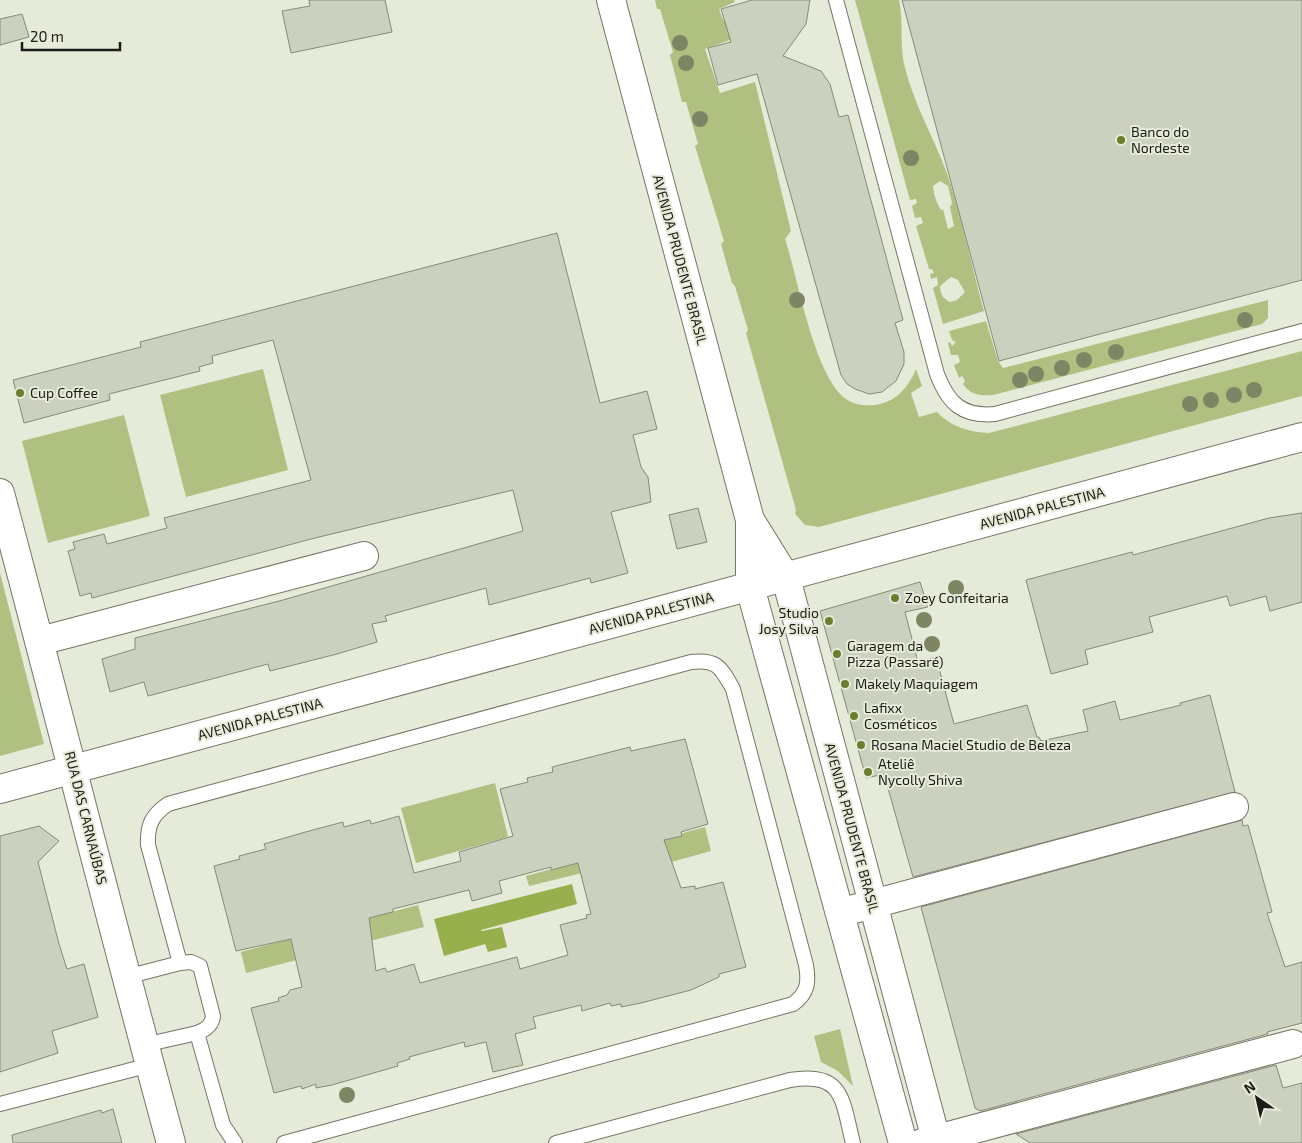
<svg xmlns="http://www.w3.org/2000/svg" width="1302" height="1143" viewBox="0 0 1302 1143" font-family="'Exo 2',sans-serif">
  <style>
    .green { fill: #afc080; fill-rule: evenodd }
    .water { fill: #98af4d }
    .building { fill: #ccd1bf; stroke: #858a79; fill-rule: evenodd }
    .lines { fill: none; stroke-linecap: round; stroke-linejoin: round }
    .lane-casing { stroke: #727766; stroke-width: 16 }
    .street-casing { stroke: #727766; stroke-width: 30 }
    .lane { stroke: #fff; stroke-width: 14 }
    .street { stroke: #fff; stroke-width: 28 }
    .tree { fill: #7e8565 }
    .poi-dot { fill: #6c7e2e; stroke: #e5ebd8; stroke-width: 2 }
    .labels { text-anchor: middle; stroke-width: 4; stroke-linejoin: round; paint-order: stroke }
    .poi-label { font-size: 14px; fill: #1a1c15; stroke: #e5ebd8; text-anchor: start }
    .street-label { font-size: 14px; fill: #1a1c15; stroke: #e5ebd8 }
  </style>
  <rect width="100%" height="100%" fill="#e5ebd8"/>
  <g class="green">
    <path d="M655,0H734L735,2L719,9L723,20L737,17L744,35L705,49L720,93L755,82L791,231L785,239C798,278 814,376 846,399C854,405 865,406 875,405C896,402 908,388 916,369L922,386L911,393L919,417L937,412C951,427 969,432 989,433L1302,351V396L819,527L805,525L795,514L796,510L746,333L748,330L735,286L732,283L721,244L724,241L695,146L698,144L686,102H682L670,55L673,52L660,9H657Z"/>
    <path d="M855,0H899C904,22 899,46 905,68C914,104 933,136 946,171C962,216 971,265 984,311L943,324L933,288L938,285L937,277L931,279L930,274L934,273L932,269H929L916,226L923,223L921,217L915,218L912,206L917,203L916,199L910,200ZM940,181L948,186L952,203L950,207L954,226L948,229L943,209L941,210C936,202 934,195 933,186ZM951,277L958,280L965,292L957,300L950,302C943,299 940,294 940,286Z"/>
    <path d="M1268,300V318L1262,324L993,395C980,396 970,395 963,384L965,381L962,376L959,378L954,365L960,362L958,355H951L948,343L950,342L952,346L956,342L952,340L949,331L986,321L998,361L1003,368Z"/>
    <polygon points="263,369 288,470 186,497 160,395"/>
    <polygon points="124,415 150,516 48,543 22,441"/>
    <polygon points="0,573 44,744 0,756"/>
    <polygon points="495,783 508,837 416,863 401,808"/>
    <polygon points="705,827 711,851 585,886 582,873 529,886 526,876"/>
    <polygon points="418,905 424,927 246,973 241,952"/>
    <polygon points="840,1029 853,1086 838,1071 821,1062 814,1036"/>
  </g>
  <polygon class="water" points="572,884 577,904 481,930 482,931 502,927 507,947 488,952 485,944 444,956 434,919"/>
  <g class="building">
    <polygon points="309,0 385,0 392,32 291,53 282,11 310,6"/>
    <polygon points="752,0 810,0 806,24 783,56 821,71 830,84 839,117 848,115 903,320 895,323 904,352 904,364 896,381 882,392 869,394 855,389 847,384 841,375 757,74 718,85 708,48 731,42 721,9"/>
    <polygon points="902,0 1302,0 1302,280 999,361"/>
    <polygon points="22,14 29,37 0,45 0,19"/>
    <polygon points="557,233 600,403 647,391 657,429 633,435 641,467 648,477 651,502 611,512 628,573 591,583 590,578 489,605 486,588 385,616 387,621 372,624 377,642 337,654 270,671 268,664 148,696 144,682 110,692 102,659 135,649 135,638 283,600 523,531 513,490 311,539 92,598 91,593 80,596 68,551 75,549 73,542 104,534 107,544 167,528 164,518 311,480 273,340 212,356 213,363 199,367 200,371 109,394 110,400 24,423 13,380 141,347 140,342"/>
    <polygon points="698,508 707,542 677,549 669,515"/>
    <polygon points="1302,513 1302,602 1270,611 1266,596 1230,606 1227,596 1149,617 1153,632 1085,650 1088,664 1051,674 1026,580 1132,552 1133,555 1269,518"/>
    <polygon points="920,582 928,607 905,612 918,662 936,657 954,724 1027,705 1037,737 1039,737 1041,741 1088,731 1083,710 1115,701 1120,720 1181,705 1180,703 1210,695 1235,792 913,877 884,774 866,778 820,611"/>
    <path d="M685,739L708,824L681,832L682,836L664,840L681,888L695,886V889L723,882L746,967L719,974V977L691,990L641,1003L621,1007V1004L611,1006L610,1003L582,1011L581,1005L533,1017L536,1028L515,1034L523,1065L493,1072L486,1042L465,1047L464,1042L409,1057L410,1059L397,1063L398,1066L332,1085L316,1088V1084L302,1089L301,1086L274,1093L251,1008L279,1001L278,998L287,995L290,990L302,987L291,939L236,951L214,866L240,859L239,856L266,849L264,844L309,831L343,822L344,827L370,820L371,824L399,816L414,873L461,861L459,852L513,836L500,789L528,782L527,778L553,772L552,767L630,747L631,751ZM578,863L591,914L586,915L587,918L560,925L568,955L520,969L517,957L420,983L414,964L387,972L385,968L376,971L369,918L393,912V909L469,890L472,901L502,893L499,881L551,867V870Z"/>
    <polygon points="1242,820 1243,826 1248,825 1272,912 1267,913 1285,967 1302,962 1302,1023 1267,1032 1268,1034 980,1111 975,1108 921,907"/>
    <polygon points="39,826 59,841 38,862 59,944 67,969 84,964 98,1017 52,1031 58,1053 0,1072 0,836"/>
    <polygon points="1276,1065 1283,1088 1302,1083 1302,1143 1030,1143 1016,1134"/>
    <polygon points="113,1109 122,1143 13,1143 12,1135 101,1110 102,1113"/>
  </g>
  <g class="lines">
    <defs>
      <g id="lane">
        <path d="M836,0L937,374C948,403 962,417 995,414L1302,331"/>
        <polyline points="126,977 180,963"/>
        <polyline points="144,1045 197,1033"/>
        <polyline points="0,1104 150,1065"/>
        <path d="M235,1143L223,1125L197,1033C205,1030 212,1026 213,1016L200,966L191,962L180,963L148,845C147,825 152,815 168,804L691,662C718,659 721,668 733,689L806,965C809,982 808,993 793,1004L284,1143"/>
        <path d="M556,1143L790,1080C844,1071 842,1100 853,1143"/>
      </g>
      <g id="street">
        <polyline points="611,0 750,520 750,587 903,1143"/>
        <path d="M0,493C58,710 112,927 171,1143"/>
        <polyline points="750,520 786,578 937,1143"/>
        <polyline points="40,641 364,556"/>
        <polyline points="0,789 1302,437"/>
        <polyline points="854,909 1234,807"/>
        <polyline points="922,1143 1293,1044"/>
      </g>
    </defs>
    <use href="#lane" class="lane-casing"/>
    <use href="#street" class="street-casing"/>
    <use href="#lane" class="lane"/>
    <use href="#street" class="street"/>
  </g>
  <g class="tree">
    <circle cx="680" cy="43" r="8"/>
    <circle cx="686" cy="63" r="8"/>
    <circle cx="700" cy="119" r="8"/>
    <circle cx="911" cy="158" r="8"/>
    <circle cx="797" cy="300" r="8"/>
    <circle cx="1245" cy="320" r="8"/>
    <circle cx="1116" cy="352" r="8"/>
    <circle cx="1084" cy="360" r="8"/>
    <circle cx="1062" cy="368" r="8"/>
    <circle cx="1036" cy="374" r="8"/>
    <circle cx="1020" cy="380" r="8"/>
    <circle cx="1254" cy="390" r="8"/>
    <circle cx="1234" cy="395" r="8"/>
    <circle cx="1211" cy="400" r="8"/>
    <circle cx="1190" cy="404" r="8"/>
    <circle cx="956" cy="588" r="8"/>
    <circle cx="924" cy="620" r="8"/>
    <circle cx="932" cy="644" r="8"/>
    <circle cx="347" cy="1095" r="8"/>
  </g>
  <g class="poi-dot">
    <circle cx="1121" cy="140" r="5"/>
    <circle cx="20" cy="393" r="5"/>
    <circle cx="895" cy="598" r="5"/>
    <circle cx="829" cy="621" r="5"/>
    <circle cx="837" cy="654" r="5"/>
    <circle cx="845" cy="684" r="5"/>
    <circle cx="854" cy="716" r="5"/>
    <circle cx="861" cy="745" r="5"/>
    <circle cx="868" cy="772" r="5"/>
  </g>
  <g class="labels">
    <g class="poi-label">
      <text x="1131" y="137">Banco do<tspan x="1131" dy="16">Nordeste</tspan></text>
      <text x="30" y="398">Cup Coffee</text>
      <text x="905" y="603">Zoey Confeitaria</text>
      <text x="819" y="618" text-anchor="end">Studio<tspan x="819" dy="16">Josy Silva</tspan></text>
      <text x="847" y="651">Garagem da<tspan x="847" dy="16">Pizza (Passaré)</tspan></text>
      <text x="855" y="689">Makely Maquiagem</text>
      <text x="864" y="713">Lafixx<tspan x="864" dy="16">Cosméticos</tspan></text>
      <text x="871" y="750">Rosana Maciel Studio de Beleza</text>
      <text x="878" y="769">Ateliê<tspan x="878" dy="16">Nycolly Shiva</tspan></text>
    </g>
    <g class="street-label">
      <text transform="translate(680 260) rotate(75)" y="5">AVENIDA PRUDENTE BRASIL</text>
      <text transform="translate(1042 508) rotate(-15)" y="5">AVENIDA PALESTINA</text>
      <text transform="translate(651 613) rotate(-15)" y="5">AVENIDA PALESTINA</text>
      <text transform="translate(260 719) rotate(-15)" y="5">AVENIDA PALESTINA</text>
      <text transform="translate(86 818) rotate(76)" y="5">RUA DAS CARNAÚBAS</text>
      <text transform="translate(852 828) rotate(75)" y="5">AVENIDA PRUDENTE BRASIL</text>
    </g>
  </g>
  <g transform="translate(1257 1098) rotate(326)" stroke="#e5ebd8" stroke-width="4" paint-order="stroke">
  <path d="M0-4L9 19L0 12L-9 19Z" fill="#1a1c15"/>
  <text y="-8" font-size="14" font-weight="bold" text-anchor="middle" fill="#1a1c15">N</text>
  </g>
  <path d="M22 42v8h98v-8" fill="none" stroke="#1a1c15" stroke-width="2.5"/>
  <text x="30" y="42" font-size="15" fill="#1a1c15" stroke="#e5ebd8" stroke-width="4" paint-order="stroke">20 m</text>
</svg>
